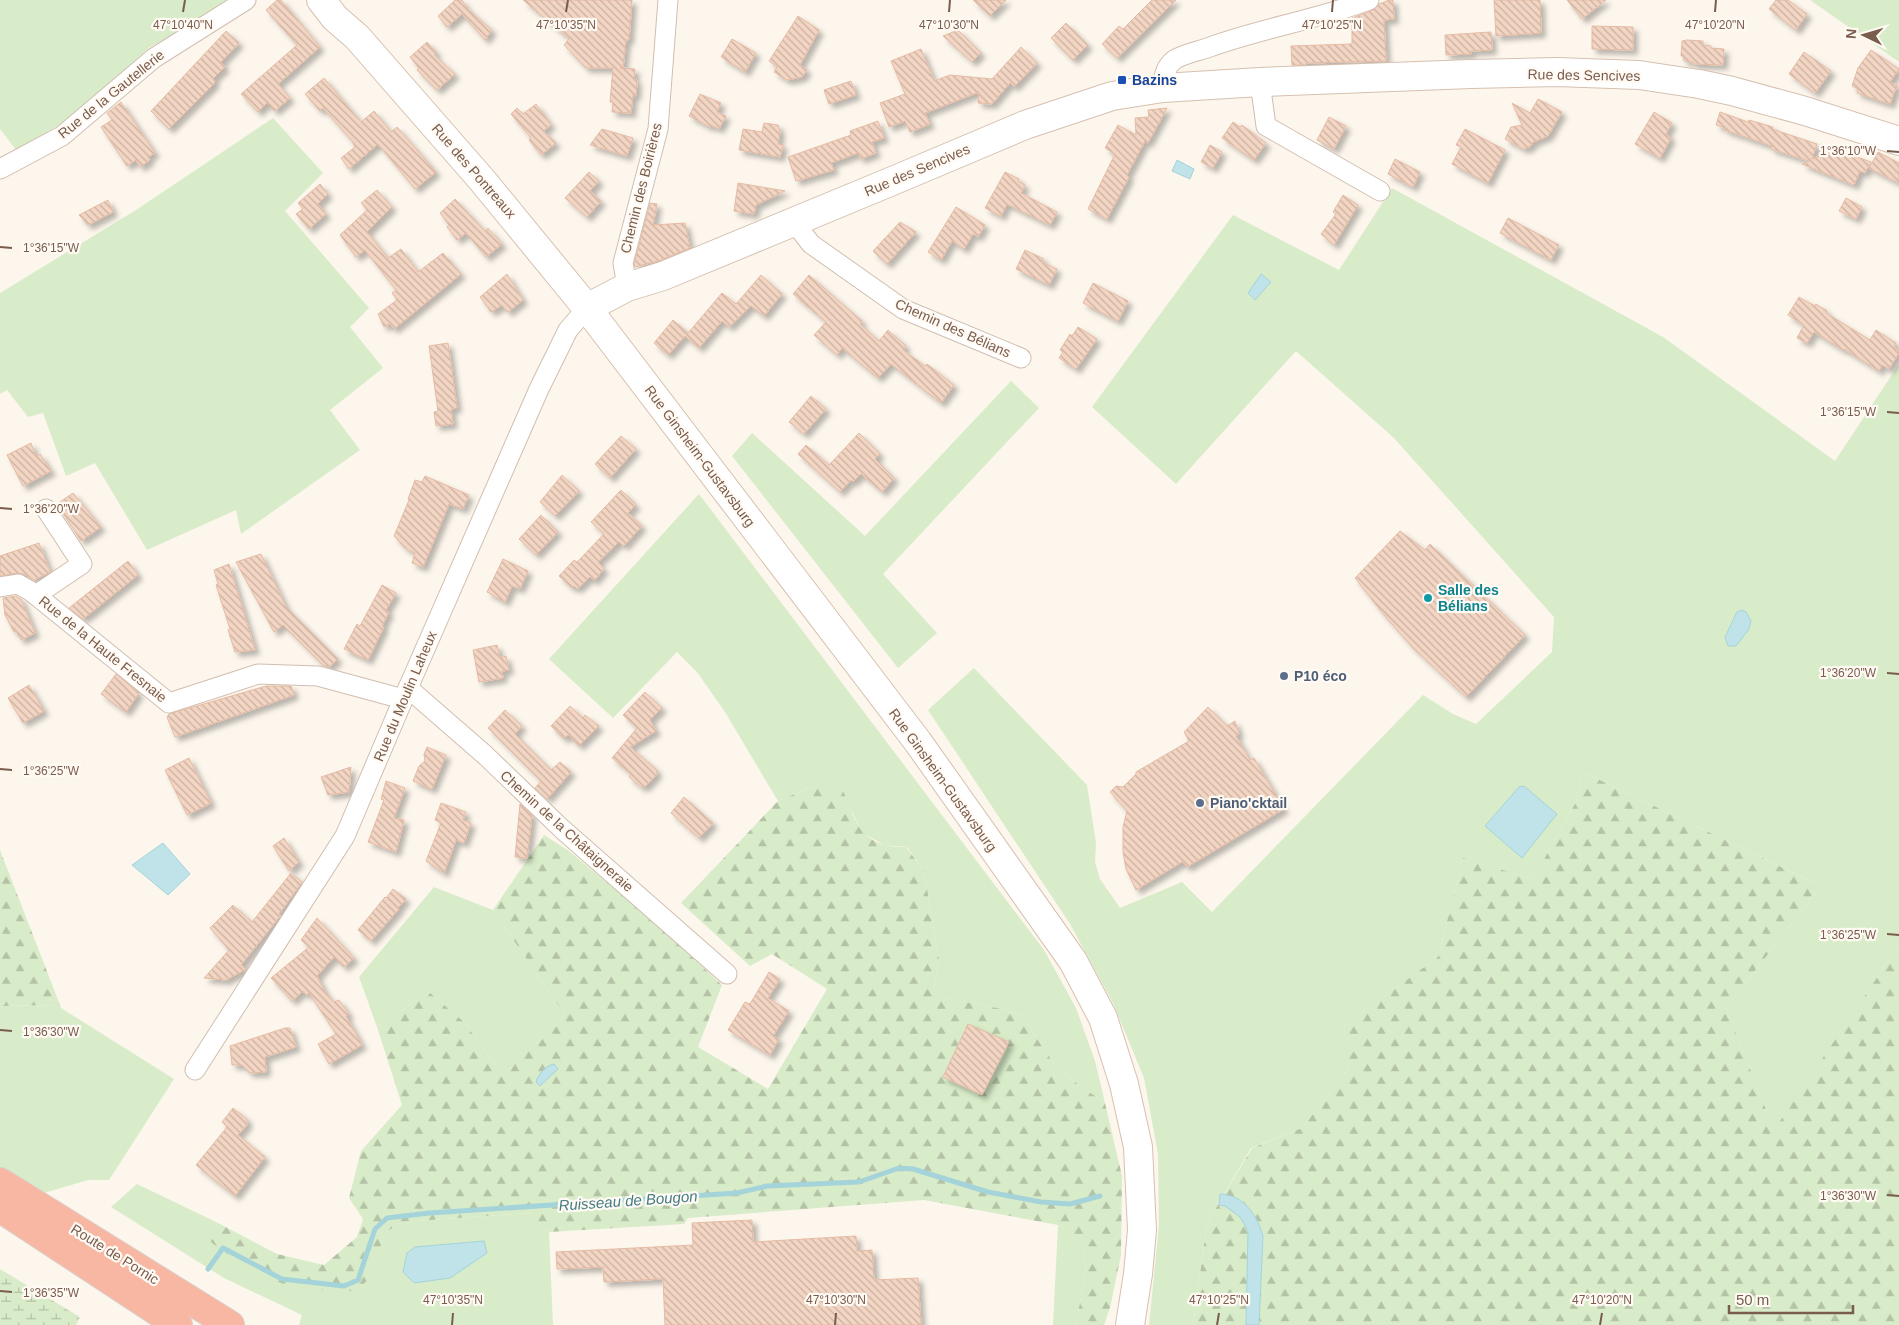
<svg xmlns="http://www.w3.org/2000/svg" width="1899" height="1325" viewBox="0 0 1899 1325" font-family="Helvetica,sans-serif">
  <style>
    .green { fill: #d8ecc9 }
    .forest { fill: url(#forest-firs) }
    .wetland { fill: url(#wetland-marsh) }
    .water { fill: #bfe3e8; stroke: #a5d3da }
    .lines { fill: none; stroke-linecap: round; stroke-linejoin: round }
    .stream { stroke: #a5d3da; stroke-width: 5 }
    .building { fill: url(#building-back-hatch); stroke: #e6bba3; filter: url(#shadow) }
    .street-casing { stroke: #d1beb0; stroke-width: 21 }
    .secondary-casing { stroke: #d6c0b0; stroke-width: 30 }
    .highway-casing { stroke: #dad1cd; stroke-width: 30 }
    .street { stroke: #fff; stroke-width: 19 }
    .secondary { stroke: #fff; stroke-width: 28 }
    .highway { stroke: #f7b7a3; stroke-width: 28 }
    .ticks { fill: none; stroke: #7a5c4d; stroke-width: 2 }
    .transit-dot { fill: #1a4fb4; stroke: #fffaf3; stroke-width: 2 }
    .culture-dot { fill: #0f9aa8; stroke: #fffaf3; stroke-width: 2 }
    .service-dot { fill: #5c6f8a; stroke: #fffaf3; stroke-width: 2 }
    .labels { text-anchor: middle; stroke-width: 4.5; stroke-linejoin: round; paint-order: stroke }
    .street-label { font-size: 14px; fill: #7a5c4d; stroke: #fffaf3 }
    .transit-label { font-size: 14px; font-weight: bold; fill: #164399; stroke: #fffaf3; text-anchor: start }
    .culture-label { font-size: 14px; font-weight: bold; fill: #0d838f; stroke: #fffaf3; text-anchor: start }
    .service-label { font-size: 14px; font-weight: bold; fill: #4e5e75; stroke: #fffaf3; text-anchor: start }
    .water-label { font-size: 15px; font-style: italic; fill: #437c86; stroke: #fffaf3 }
    .ticks-label { font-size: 12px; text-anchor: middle; fill: #7a5c4d; stroke: #fffaf3; stroke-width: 4.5; stroke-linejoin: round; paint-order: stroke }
  </style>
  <defs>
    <pattern id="forest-firs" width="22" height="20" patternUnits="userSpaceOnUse" patternTransform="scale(1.25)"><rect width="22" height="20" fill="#d8ecc9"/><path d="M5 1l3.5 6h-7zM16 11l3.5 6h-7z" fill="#b4c2a5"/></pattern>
    <pattern id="wetland-marsh" width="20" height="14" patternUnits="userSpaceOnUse" patternTransform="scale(1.25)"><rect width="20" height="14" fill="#d8ecc9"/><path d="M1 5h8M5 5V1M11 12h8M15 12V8" fill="none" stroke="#b4c2a5"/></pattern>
    <pattern id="building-back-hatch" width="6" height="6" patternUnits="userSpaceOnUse" patternTransform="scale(1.25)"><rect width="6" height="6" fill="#f3d5c3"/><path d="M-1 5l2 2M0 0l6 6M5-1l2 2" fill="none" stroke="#cab0a1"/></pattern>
    <filter id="shadow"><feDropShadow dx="4.5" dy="4.5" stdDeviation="2.5" flood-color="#0004"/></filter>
  </defs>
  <rect width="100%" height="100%" fill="#fdf6ec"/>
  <g class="green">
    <polygon points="0,0 237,0 150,47 75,115 17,151 0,129"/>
    <polygon points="1810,0 1899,0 1899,62"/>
    <polygon points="273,118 323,173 285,211 369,308 350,327 383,368 330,410 360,450 241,534 236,510 147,550 95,463 66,476 43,413 28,417 7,390 0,394 0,293 136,210"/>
    <polygon points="1392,188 1663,337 1835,461 1899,364 1899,945 1774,1131 1726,1008 1821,886 1583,772 1576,802 1533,879 1463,859 1438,957 1344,1026 1350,1067 1302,1128 1251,1148 1207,1223 1193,1325 1149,1325 1159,1225 1158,1154 1144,1078 1113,1003 1070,924 928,710 974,668 1087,785 1096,843 1095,862 1100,879 1120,908 1182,882 1212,912 1423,695 1453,714 1476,724 1552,652 1554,617 1394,438 1296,351 1176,484 1092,407 1233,215 1339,270"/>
    <polygon points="1011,381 1039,408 883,574 937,633 898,668 732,456 752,433 865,536"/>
    <polygon points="699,494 1044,950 1076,1008 1095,1061 1105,1103 1058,1070 1022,1016 1002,1009 946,998 934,989 939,959 924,871 907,847 884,845 863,833 852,812 814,786 778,801 725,712 697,672 677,652 613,718 549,659"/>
    <polygon points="434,887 493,910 565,1015 503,1075 464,1022 429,992 377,1027 359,977"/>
    <polygon points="60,1005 61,1008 174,1079 109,1180 88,1180 0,1206 0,1006"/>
    <polygon points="137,1184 218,1223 205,1237 296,1289 376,1255 385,1233 402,1222 529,1213 549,1232 553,1325 299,1325 302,1315 224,1278 111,1207"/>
    <polygon points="1058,1225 1082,1245 1086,1268 1076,1325 1053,1325"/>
  </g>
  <g class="forest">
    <polygon points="1583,772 1821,886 1726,1008 1774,1130 1899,945 1899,1325 1193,1325 1207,1223 1252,1148 1302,1128 1350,1067 1347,1061 1344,1026 1438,957 1463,858 1533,879 1576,802"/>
    <path d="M841,785C850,808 858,840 886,845C893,847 900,847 906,847L924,871L939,959L934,989L946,998L1002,1009L1022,1016L1058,1070L1105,1103L1122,1176L1121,1255L1110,1308L1104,1325H1076L1086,1268L1082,1245L1058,1225L924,1200L688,1218L684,1224L549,1232L529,1213L402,1222L385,1233L369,1279L356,1291L296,1289L249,1270L204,1237L218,1223L277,1254L324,1265L357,1237L363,1219L349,1198L361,1151L402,1105L377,1027L429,992L464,1022L503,1075L565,1015L493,910L544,835L569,851L660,927L722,985L698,1047L768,1089L827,989L772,954L750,966L681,903L778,801L814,786Z"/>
    <polygon points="0,850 60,1005 0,1006"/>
  </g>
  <polygon class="wetland" points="0,1269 80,1317 76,1325 0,1325"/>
  <g class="water">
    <polygon points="1177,160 1194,169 1190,179 1172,171"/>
    <polygon points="1261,274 1271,282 1255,300 1248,293"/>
    <polygon points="1742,610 1746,612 1751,621 1749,629 1736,646 1728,646 1725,637 1737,612"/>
    <polygon points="1524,786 1557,814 1522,858 1485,826 1519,787"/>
    <polygon points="163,843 190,874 168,895 132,865"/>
    <path d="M554,1064L558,1069L540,1086L536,1082C538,1074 547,1065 554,1064Z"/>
    <path d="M1220,1194C1244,1195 1257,1215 1263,1236L1259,1325H1246L1248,1231L1240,1217L1225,1206L1219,1205Z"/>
    <polygon points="484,1241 487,1253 450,1278 414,1283 403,1272 407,1253 415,1247"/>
  </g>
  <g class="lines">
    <polyline class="stream" points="208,1269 223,1248 282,1279 344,1286 358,1280 375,1229 387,1218 429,1213 737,1193 767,1186 859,1182 899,1168 913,1169 988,1192 1041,1202 1070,1204 1100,1196"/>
  </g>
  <g class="building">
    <polygon points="277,0 281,0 320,47 278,84 290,98 275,111 267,103 258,112 241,94 297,45 266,10"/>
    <polygon points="455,0 462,0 468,9 492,30 485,40 462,14 447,27 438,16"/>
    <polygon points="523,0 632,0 629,40 626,40 623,68 620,68 635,69 634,80 637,80 636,96 633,95 631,113 612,112 613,102 610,102 613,68 586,68 564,45 569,39"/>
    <polygon points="973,0 1006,0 990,16"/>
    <polygon points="1152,0 1176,0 1117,58 1102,44 1119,26 1123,29"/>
    <polygon points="1389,0 1393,0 1394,19 1384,20 1386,61 1306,63 1306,65 1292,65 1291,46 1352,44 1352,18 1373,10 1379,4"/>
    <polygon points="1494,0 1540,0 1541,33 1496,36"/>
    <polygon points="1567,0 1606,0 1582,19"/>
    <polygon points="1776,0 1788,0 1807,14 1796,30 1769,9"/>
    <polygon points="798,16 819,30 800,65 807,70 802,77 787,80 774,72 777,67 769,61"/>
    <polygon points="1066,23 1088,45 1073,60 1051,38"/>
    <polygon points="1592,26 1633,27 1633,50 1592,49"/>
    <polygon points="958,30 981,53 972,62 943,36"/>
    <polygon points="226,31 239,43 221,62 225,67 213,79 215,81 214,84 169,129 151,111"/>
    <polygon points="1491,32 1492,50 1471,51 1471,54 1446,55 1445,35"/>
    <polygon points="732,39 756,53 745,72 721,57"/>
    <polygon points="1687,40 1703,41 1703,45 1711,46 1711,48 1724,49 1723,65 1693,64 1694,62 1684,61 1683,56 1681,56 1682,41"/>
    <polygon points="427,42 437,53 434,55 455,74 437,90 417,70 419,68 410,57"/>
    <polygon points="1021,47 1037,63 1014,87 1010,83 992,104 978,103 979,92 925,113 930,124 910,132 905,121 889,127 880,103 905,94 891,61 921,49 934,81 950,75 992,79"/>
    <polygon points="1871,50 1899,69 1890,82 1897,85 1890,104 1857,93 1858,89 1852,86 1858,68"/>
    <polygon points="1804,52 1831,71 1815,93 1789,74"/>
    <polygon points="324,78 361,122 374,111 391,132 397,127 436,172 415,189 378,144 349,169 341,158 355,147 352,141 323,108 320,111 305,94"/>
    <polygon points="851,81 856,95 829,104 824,90"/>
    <polygon points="700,94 721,103 717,112 726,116 719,129 711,125 710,127 689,116"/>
    <polygon points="1538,99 1562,112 1548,136 1533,142 1531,146 1524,149 1505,139 1511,127 1522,125 1512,103 1530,113"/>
    <polygon points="121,102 155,153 148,157 150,160 140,167 136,160 127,166 101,127 112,120 107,113"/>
    <polygon points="536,104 551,125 543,131 556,143 541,155 529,140 531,138 511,114 517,108 523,114"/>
    <polygon points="1167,108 1148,143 1145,141 1127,175 1129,177 1107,219 1088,209 1115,154 1105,148 1118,125 1136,135 1135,118 1149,117 1148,110"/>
    <polygon points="1654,112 1672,123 1666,134 1671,138 1660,158 1635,144"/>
    <polygon points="1720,112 1748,122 1749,120 1773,127 1772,129 1817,144 1812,159 1835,149 1871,162 1865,173 1860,171 1854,185 1802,164 1809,161 1771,149 1772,146 1725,130 1723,127 1716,125"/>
    <polygon points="1329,117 1346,126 1334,149 1317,140"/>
    <polygon points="878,121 884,138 872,142 876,153 860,159 858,153 831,163 834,170 796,181 788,157 851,135 850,131"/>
    <polygon points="1233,122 1240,127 1242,125 1266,143 1254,160 1222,138"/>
    <polygon points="764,123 778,125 780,132 778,144 783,145 780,157 739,150 743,129 762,132"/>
    <polygon points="602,129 633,138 627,156 590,145"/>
    <polygon points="1465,129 1505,150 1488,183 1452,164 1461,147 1456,145"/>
    <polygon points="1210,145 1222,152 1213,168 1201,162"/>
    <polygon points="1878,152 1899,163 1899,183 1869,168"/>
    <polygon points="1395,159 1420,172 1413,187 1388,174"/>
    <polygon points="589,172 599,181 590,191 601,201 587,217 565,198"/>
    <polygon points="1005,172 1019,179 1018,181 1025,185 1021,193 1057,212 1050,225 1007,204 1001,216 985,208"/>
    <polygon points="738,183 785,191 756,205 754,214 734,211"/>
    <polygon points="320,184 328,194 318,204 326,214 309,229 296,214 303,209 298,203"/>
    <polygon points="377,190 392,207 367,232 388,258 401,249 418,272 443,253 461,274 394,329 389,324 384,327 378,314 397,300 392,293 396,290 365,250 356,257 340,235 367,210 361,203"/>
    <polygon points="1343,195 1358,205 1334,245 1321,234 1336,214 1333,212"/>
    <polygon points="1846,198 1862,207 1856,219 1839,211"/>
    <polygon points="455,199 485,231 488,228 502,244 486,257 466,233 457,240 447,227 449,225 440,213"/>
    <polygon points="108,200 113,212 88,225 79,215"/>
    <polygon points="650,203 657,204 653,225 685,223 690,248 658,261 635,267 634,264"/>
    <polygon points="956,207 985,225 978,237 973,234 964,249 952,241 941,260 928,252"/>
    <polygon points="1508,218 1559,245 1551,260 1500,233"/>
    <polygon points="900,222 916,232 887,264 873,251"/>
    <polygon points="1025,250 1044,259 1042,262 1057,269 1049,285 1016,269"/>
    <polygon points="507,274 523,300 508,312 502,305 491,312 480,297"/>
    <polygon points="761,275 782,294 764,316 751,306 729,327 722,321 699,348 685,336 668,355 654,343 673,320 688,333 722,293 736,304"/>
    <polygon points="809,275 862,321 860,324 879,341 888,330 906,346 903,350 925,366 927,364 954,385 941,403 891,364 878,378 842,348 837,355 814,335 826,322 793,294"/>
    <polygon points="1093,283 1128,301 1118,321 1083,303"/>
    <polygon points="1799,297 1815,306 1816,304 1827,311 1826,313 1870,340 1876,330 1896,343 1894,347 1899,351 1899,353 1889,369 1882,365 1879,371 1844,349 1843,350 1814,332 1807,343 1797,338 1804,325 1788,315"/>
    <polygon points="1078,327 1097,339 1076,369 1059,358 1063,352 1060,350 1070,334 1072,336"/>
    <polygon points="448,343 457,408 451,409 453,424 436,426 434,412 438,411 429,346"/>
    <polygon points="811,396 826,409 804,434 789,422"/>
    <polygon points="859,433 880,454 875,459 894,478 882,492 861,474 853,482 851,480 840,492 798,454 806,445 829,465"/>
    <polygon points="621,436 636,449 610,478 595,464"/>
    <polygon points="31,443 36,457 40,454 51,471 23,486 7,455"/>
    <polygon points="562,475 579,491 555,516 540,502"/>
    <polygon points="425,476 469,495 463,509 449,504 423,567 412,563 415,553 405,548 394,536 409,500 408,499 415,480 422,482"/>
    <polygon points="621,490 636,505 628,513 642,526 624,546 619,542 598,562 604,569 594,581 590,577 577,589 574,586 572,588 559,576 574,560 577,562 604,534 591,522"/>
    <polygon points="73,493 101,527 81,541 57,504"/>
    <polygon points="541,515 558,532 536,555 519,539"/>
    <polygon points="1400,531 1425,550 1430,544 1525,635 1466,697 1413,648 1384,615 1355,578"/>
    <polygon points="39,543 50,572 34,580 24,574 17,573 0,576 0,556"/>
    <polygon points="261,554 286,607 338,659 329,667 323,665 283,625 274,632 236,562"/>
    <polygon points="503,559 528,571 520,589 512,586 505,602 487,592"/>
    <polygon points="128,561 138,575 83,619 69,608"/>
    <polygon points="229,564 255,650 235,652 228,630 230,629 216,585 218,584 214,570"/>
    <polygon points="382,585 396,593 386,610 389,612 382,626 384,627 368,660 344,649 357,624 360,626"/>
    <polygon points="16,596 21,599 35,633 21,640 16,631 14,632 5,615 3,598"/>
    <polygon points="497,645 500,658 506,656 509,670 502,671 503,678 479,682 473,650"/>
    <polygon points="116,674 139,693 126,712 101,694"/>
    <polygon points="29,685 44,711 23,723 8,698"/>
    <polygon points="266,686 291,686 294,695 175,737 167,717 169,714"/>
    <polygon points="645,692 662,708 650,720 656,731 630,747 656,769 657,774 646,786 641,787 629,777 631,774 612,758 637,728 623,715"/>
    <polygon points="570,706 583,718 585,715 599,726 579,746 568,735 564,739 551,726"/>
    <polygon points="1208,707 1227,726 1235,721 1239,734 1236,736 1250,760 1254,758 1284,809 1187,867 1182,862 1136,890 1126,869 1123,852 1123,827 1127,811 1110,792 1116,786 1123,787 1136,774 1136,772 1189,741 1184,732"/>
    <polygon points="505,710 522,726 515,734 551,770 560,762 571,772 547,799 535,788 541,781 488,728"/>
    <polygon points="427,747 446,755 432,789 413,781 419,766 425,761 424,754"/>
    <polygon points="189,758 211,803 187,815 165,770"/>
    <polygon points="351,767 349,792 328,795 321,777"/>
    <polygon points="386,781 405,788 394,818 404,820 396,852 368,842 384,800 381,799"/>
    <polygon points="684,797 713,823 699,838 671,813"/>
    <polygon points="441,803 466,812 463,820 471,823 464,843 456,840 444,873 426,861 441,823 435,820"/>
    <polygon points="520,804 532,815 527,858 515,857"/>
    <polygon points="284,838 299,862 289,871 273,846"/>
    <polygon points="291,873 302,882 279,914 281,915 241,965 246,969 226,980 204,978 229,950 210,928 233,905 252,922"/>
    <polygon points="393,889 406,899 398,908 399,909 371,941 358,930 385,897 386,898"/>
    <polygon points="317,918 354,958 344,967 334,957 317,976 325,992 334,1002 339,1000 349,1014 346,1016 362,1045 329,1064 318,1044 336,1034 309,993 306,995 303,991 292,1001 271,978 309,947 301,940"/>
    <polygon points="769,972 780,979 768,998 789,1011 773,1036 779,1039 770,1055 728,1030 745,1002 750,1004"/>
    <polygon points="968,1024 1009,1042 982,1095 943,1077"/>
    <polygon points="285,1028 290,1028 296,1047 265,1057 266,1072 250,1073 242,1065 232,1065 230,1046"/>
    <polygon points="233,1108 247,1119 247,1125 238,1135 265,1157 235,1196 196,1165 227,1127 222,1122"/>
    <polygon points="752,1220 753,1242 856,1236 857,1251 872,1250 874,1280 918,1278 921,1325 665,1325 663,1279 604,1282 603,1267 557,1269 556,1252 693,1245 692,1223"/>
  </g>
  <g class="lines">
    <defs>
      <g id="street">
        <polyline points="1260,82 1266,126 1380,191"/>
        <path d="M1163,88C1163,77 1165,67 1174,60C1183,54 1199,51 1210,47C1262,28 1316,20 1369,0"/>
        <polyline points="0,169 62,136 154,58 246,0"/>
        <polyline points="793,221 811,244 903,309 1021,358"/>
        <polyline points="627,287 623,263 658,129 668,0"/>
        <polyline points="0,587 18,584 32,592 169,703 258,674 318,676 403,699"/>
        <polyline points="36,595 82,564 46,509"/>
        <polyline points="408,688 485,755 562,829 727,974"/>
        <polyline points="195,1070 345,836 408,688 539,389 568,330 587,308"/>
      </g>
      <g id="secondary">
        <polyline points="321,0 335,18 357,37 482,180 587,308 918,742 1073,961 1103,1018 1124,1084 1138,1147 1142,1230 1138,1274 1130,1325"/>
        <polyline points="587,308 627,287 663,276 890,182 1025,125 1112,96 1163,88 1260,82 1471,74 1557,72 1639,75 1699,84 1732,91 1805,111 1899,141"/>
      </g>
      <g id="highway">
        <polyline points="0,1182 230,1325"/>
        <polyline points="0,1208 178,1325"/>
      </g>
    </defs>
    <use href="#street" class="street-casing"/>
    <use href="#secondary" class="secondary-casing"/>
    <use href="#highway" class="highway-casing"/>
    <use href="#street" class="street"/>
    <use href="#secondary" class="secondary"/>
    <use href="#highway" class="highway"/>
  </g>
  <path class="ticks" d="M183,12L185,0M566,12L568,0M949,12L950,0M1332,12L1333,0M1715,12L1716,0M1887,151L1899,152M0,247L12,248M1887,412L1899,413M0,508L12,509M1887,673L1899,674M0,769L12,770M1887,934L1899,935M0,1030L12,1031M1887,1195L1899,1196M0,1291L12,1292M452,1325L453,1313M835,1325L836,1313M1217,1325L1219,1313M1600,1325L1602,1313"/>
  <rect class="transit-dot" x="1117" y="75" width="10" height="10" rx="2.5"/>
  <circle class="culture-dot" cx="1428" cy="598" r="5"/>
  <g class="service-dot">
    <circle cx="1284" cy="676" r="5"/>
    <circle cx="1200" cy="803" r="5"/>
  </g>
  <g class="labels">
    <g class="street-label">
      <text transform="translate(1584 75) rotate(1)" y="5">Rue des Sencives</text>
      <text transform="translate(111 94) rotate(-39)" y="5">Rue de la Gautellerie</text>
      <text transform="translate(917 170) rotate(-23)" y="5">Rue des Sencives</text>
      <text transform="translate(474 171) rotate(49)" y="5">Rue des Pontreaux</text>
      <text transform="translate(641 188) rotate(-76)" y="5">Chemin des Boirières</text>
      <text transform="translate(953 328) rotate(24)" y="5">Chemin des Bélians</text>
      <text transform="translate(700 456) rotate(53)" y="5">Rue Ginsheim-Gustavsburg</text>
      <text transform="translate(103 649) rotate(39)" y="5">Rue de la Haute Fresnaie</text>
      <text transform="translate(405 696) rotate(-67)" y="5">Rue du Moulin Laheux</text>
      <text transform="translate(943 780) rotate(54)" y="5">Rue Ginsheim-Gustavsburg</text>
      <text transform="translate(567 831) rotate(42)" y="5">Chemin de la Châtaigneraie</text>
      <text transform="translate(115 1254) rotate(32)" y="5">Route de Pornic</text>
    </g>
    <g class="transit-label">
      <text x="1132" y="85">Bazins</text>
    </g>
    <g class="culture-label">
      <text x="1438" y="595">Salle des<tspan x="1438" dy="16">Bélians</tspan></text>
    </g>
    <g class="service-label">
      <text x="1294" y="681">P10 éco</text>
      <text x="1210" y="808">Piano'cktail</text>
    </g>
    <g class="water-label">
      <text transform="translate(628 1201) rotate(-4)" y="5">Ruisseau de Bougon</text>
    </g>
  </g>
  <g class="ticks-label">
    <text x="183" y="29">47°10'40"N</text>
    <text x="566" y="29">47°10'35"N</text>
    <text x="949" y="29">47°10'30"N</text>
    <text x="1332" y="29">47°10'25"N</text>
    <text x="1715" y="29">47°10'20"N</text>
    <text x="1848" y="155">1°36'10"W</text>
    <text x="51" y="252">1°36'15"W</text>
    <text x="1848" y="416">1°36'15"W</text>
    <text x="51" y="513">1°36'20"W</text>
    <text x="1848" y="677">1°36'20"W</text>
    <text x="51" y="775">1°36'25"W</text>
    <text x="1848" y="939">1°36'25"W</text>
    <text x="51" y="1036">1°36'30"W</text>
    <text x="1848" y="1200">1°36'30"W</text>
    <text x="51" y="1297">1°36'35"W</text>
    <text x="453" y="1304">47°10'35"N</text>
    <text x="836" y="1304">47°10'30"N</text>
    <text x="1219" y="1304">47°10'25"N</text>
    <text x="1602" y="1304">47°10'20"N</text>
  </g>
  <g transform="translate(1864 35) rotate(275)" stroke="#fffaf3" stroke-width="4" paint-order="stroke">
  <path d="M0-4L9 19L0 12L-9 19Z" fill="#7a5c4d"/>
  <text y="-8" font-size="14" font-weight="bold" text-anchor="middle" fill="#7a5c4d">N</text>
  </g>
  <path d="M1729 1305v8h124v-8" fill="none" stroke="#7a5c4d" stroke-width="2.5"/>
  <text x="1736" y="1305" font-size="15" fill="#7a5c4d" stroke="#fffaf3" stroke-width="4" paint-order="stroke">50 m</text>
</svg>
